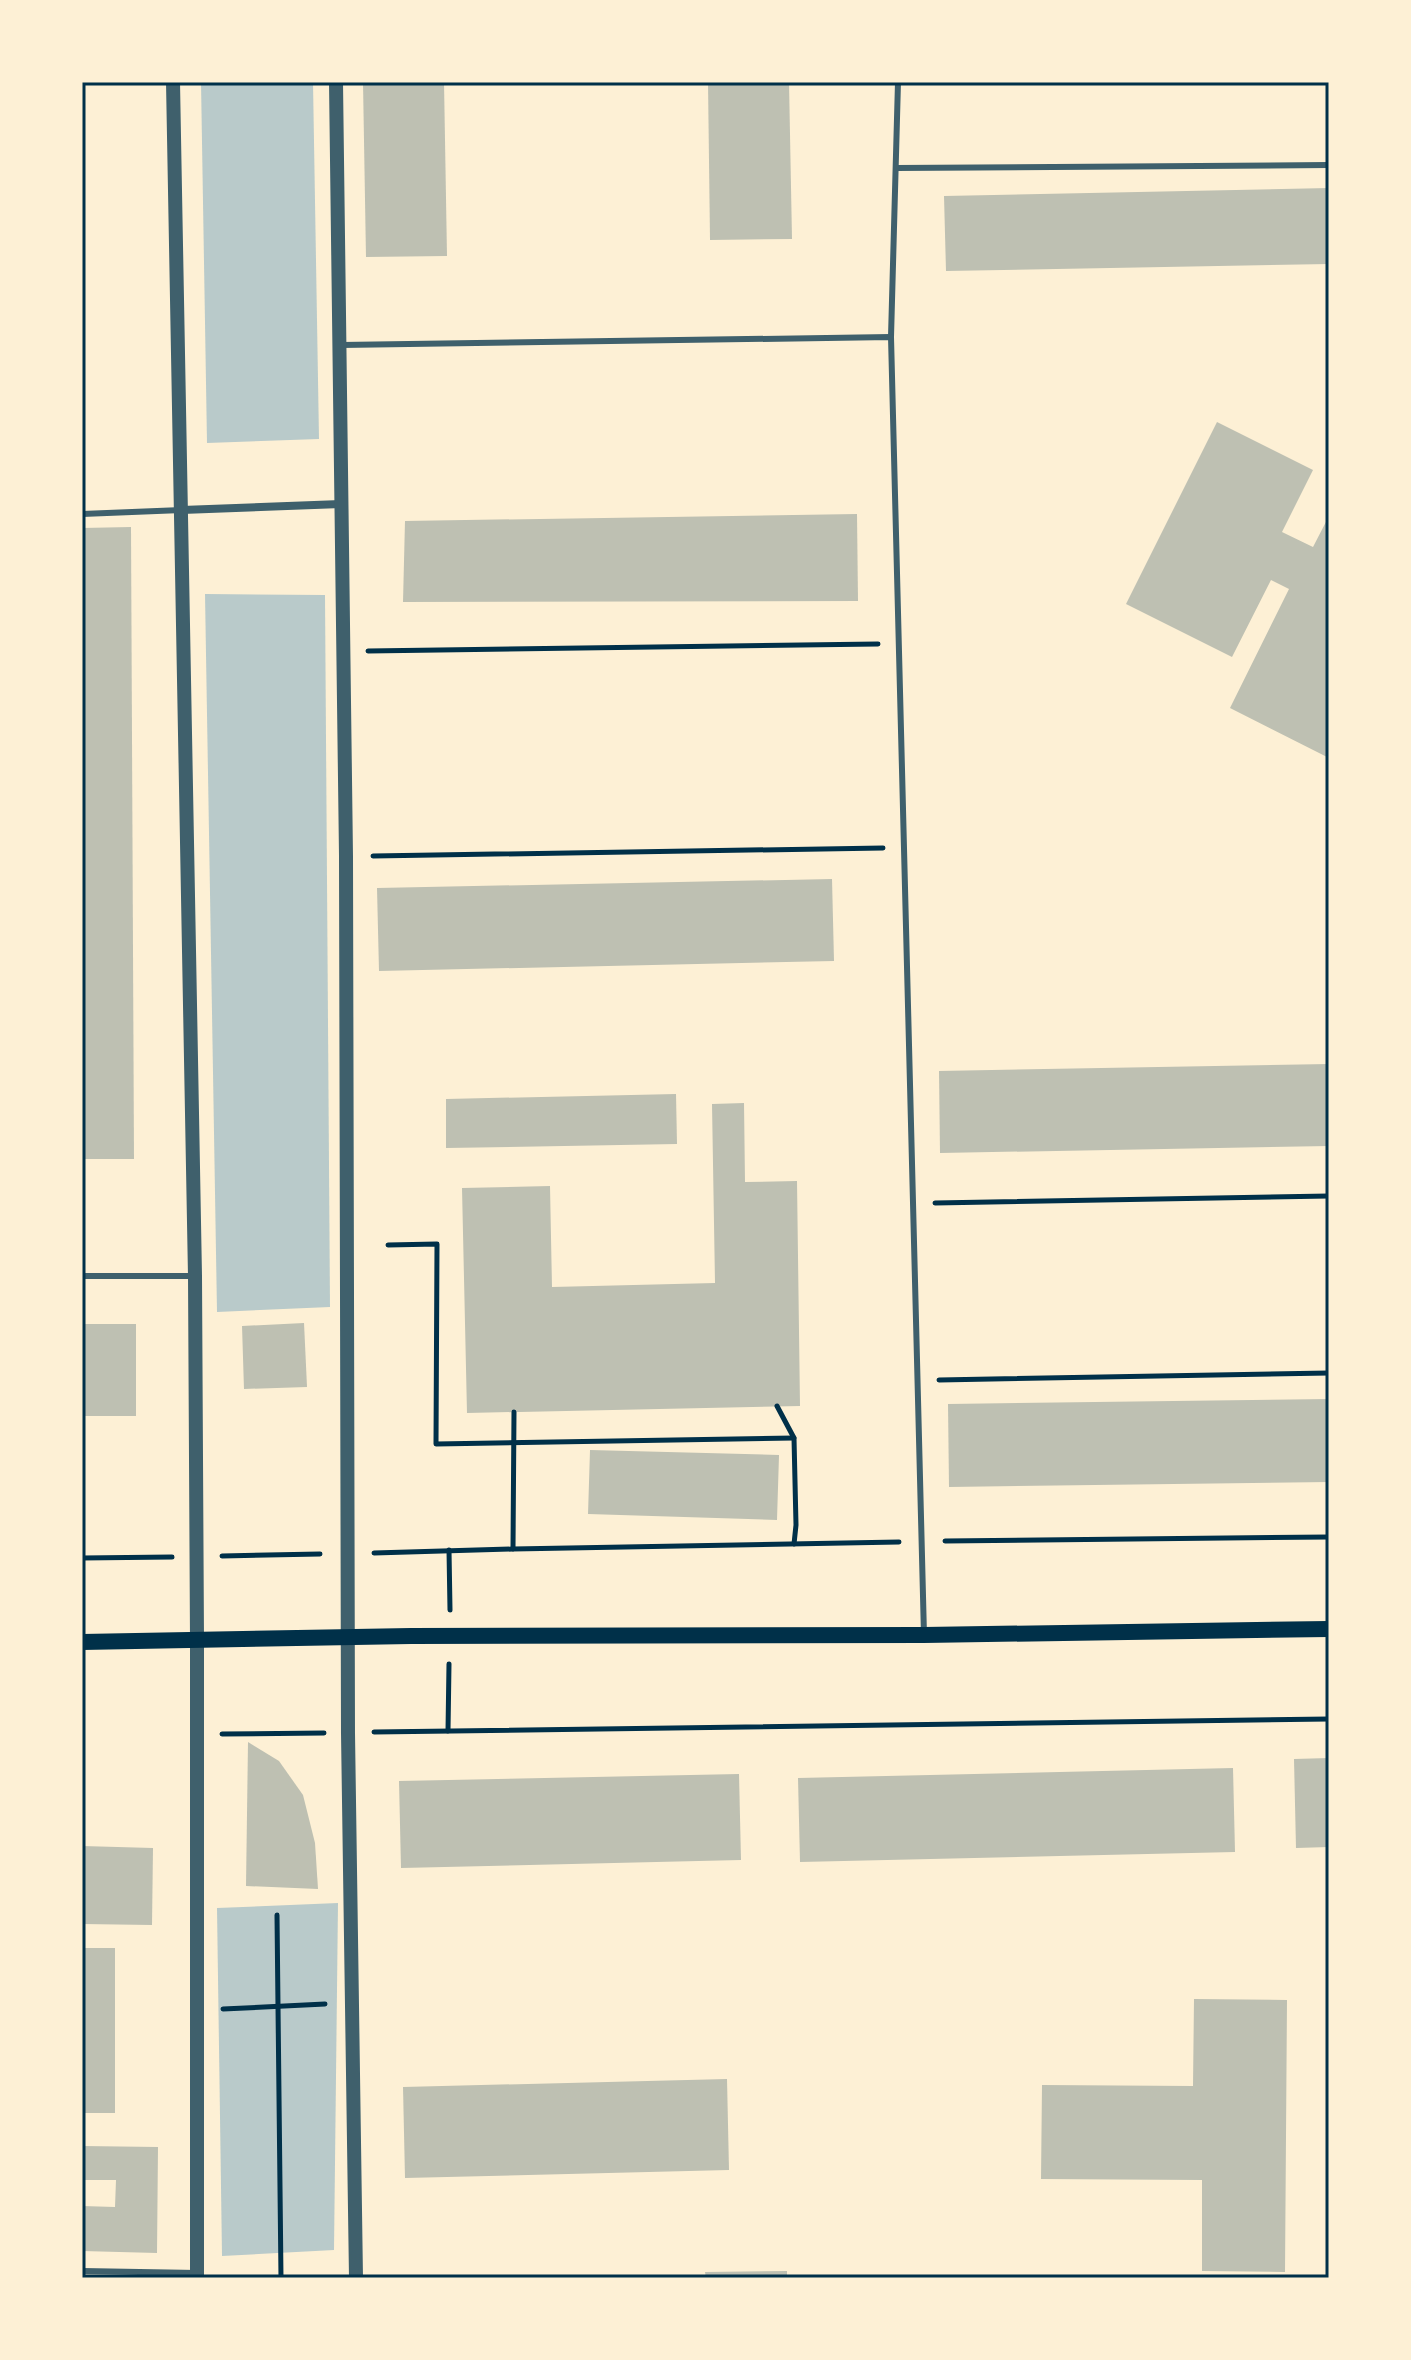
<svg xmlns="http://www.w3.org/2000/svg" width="1411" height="2360" viewBox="0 0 1411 2360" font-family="Commissioner,sans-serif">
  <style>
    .green { fill: #b9caca }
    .building { fill: #bec0b2 }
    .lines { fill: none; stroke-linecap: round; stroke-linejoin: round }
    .path { stroke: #003049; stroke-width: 5 }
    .service { stroke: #3f606c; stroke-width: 6 }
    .minor { stroke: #3f606c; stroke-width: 8 }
    .tertiary { stroke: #3f606c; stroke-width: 14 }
    .secondary { stroke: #003049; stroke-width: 16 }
    .neatline { fill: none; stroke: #003049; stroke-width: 3 }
  </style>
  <rect width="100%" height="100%" fill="#fdf0d5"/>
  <g class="green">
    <polygon points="201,82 313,82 319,439 207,443"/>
    <polygon points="205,594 325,595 330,1307 217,1312"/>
    <polygon points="338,1903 334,2250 222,2256 217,1908"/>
  </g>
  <g class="building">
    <polygon points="363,82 444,82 447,256 366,257"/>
    <polygon points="708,82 789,82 792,239 710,240"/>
    <polygon points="1329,188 1329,264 946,271 944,196"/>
    <polygon points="1217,422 1313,470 1282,532 1313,547 1329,516 1329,758 1230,708 1289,589 1271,580 1232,657 1126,604"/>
    <polygon points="857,514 858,601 403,602 405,521"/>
    <polygon points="131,527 134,1159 82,1159 82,528"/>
    <polygon points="832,879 834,961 379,971 377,888"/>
    <polygon points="1329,1064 1329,1146 940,1153 939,1071"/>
    <polygon points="676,1094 677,1144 446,1148 446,1099"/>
    <polygon points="744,1103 745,1182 797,1181 800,1406 467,1413 462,1188 550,1186 552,1287 715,1283 712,1104"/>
    <polygon points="304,1323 307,1387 244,1389 242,1326"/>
    <rect x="82" y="1324" width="54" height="92"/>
    <polygon points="1329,1399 1329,1482 949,1487 948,1404"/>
    <polygon points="590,1450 779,1455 777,1520 588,1514"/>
    <polygon points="248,1742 279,1761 303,1795 315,1843 318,1889 246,1886"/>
    <polygon points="1329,1758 1329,1847 1296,1848 1294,1759"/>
    <polygon points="1233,1768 1235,1852 800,1862 798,1778"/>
    <polygon points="739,1774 741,1860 401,1868 399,1781"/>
    <polygon points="82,1846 153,1848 152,1925 82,1924"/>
    <rect x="82" y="1948" width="33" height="165"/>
    <polygon points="1194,1999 1287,2000 1285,2272 1202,2271 1202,2180 1041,2179 1042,2085 1193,2086"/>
    <polygon points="727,2079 729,2170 405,2178 403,2087"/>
    <polygon points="82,2146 158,2147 157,2253 82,2251 82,2206 115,2207 116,2180 82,2180"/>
    <polygon points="787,2271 787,2278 706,2278 705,2272"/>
  </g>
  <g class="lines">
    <g class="path">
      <polyline points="368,651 878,644"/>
      <polyline points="373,856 883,848"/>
      <polyline points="935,1203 1329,1196"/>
      <polyline points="388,1245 437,1244 436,1444 794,1438"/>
      <polyline points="939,1380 1329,1373"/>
      <polyline points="777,1406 794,1438 796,1525 794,1544"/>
      <polyline points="514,1412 513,1549 899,1542"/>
      <polyline points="945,1541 1329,1537"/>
      <polyline points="449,1550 450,1610"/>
      <polyline points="374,1553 513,1549"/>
      <polyline points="222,1556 320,1554"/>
      <polyline points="82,1558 172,1557"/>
      <polyline points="448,1731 449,1664"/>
      <polyline points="374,1732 1329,1719"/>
      <polyline points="222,1734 324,1733"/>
      <polyline points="277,1915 281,2278"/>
      <polyline points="223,2009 325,2004"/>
    </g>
    <g class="service">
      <polyline points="896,168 1329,165"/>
      <polyline points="891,337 898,82"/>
      <polyline points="341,345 891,337 924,1635"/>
      <polyline points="82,514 182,510"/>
      <polyline points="82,1276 195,1276"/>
      <polyline points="82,2271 197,2273"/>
    </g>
    <polyline class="minor" points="182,510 341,504"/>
    <g class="tertiary">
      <polyline points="173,82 195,1276 197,1639 197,2278"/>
      <polyline points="336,82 346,856 348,1733 356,2278"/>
    </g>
    <polyline class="secondary" points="82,1642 411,1636 924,1635 1329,1629"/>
  </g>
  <rect width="1411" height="2360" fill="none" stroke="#fdf0d5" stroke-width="168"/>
  <rect x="84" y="84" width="1243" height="2192" class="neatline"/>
</svg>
